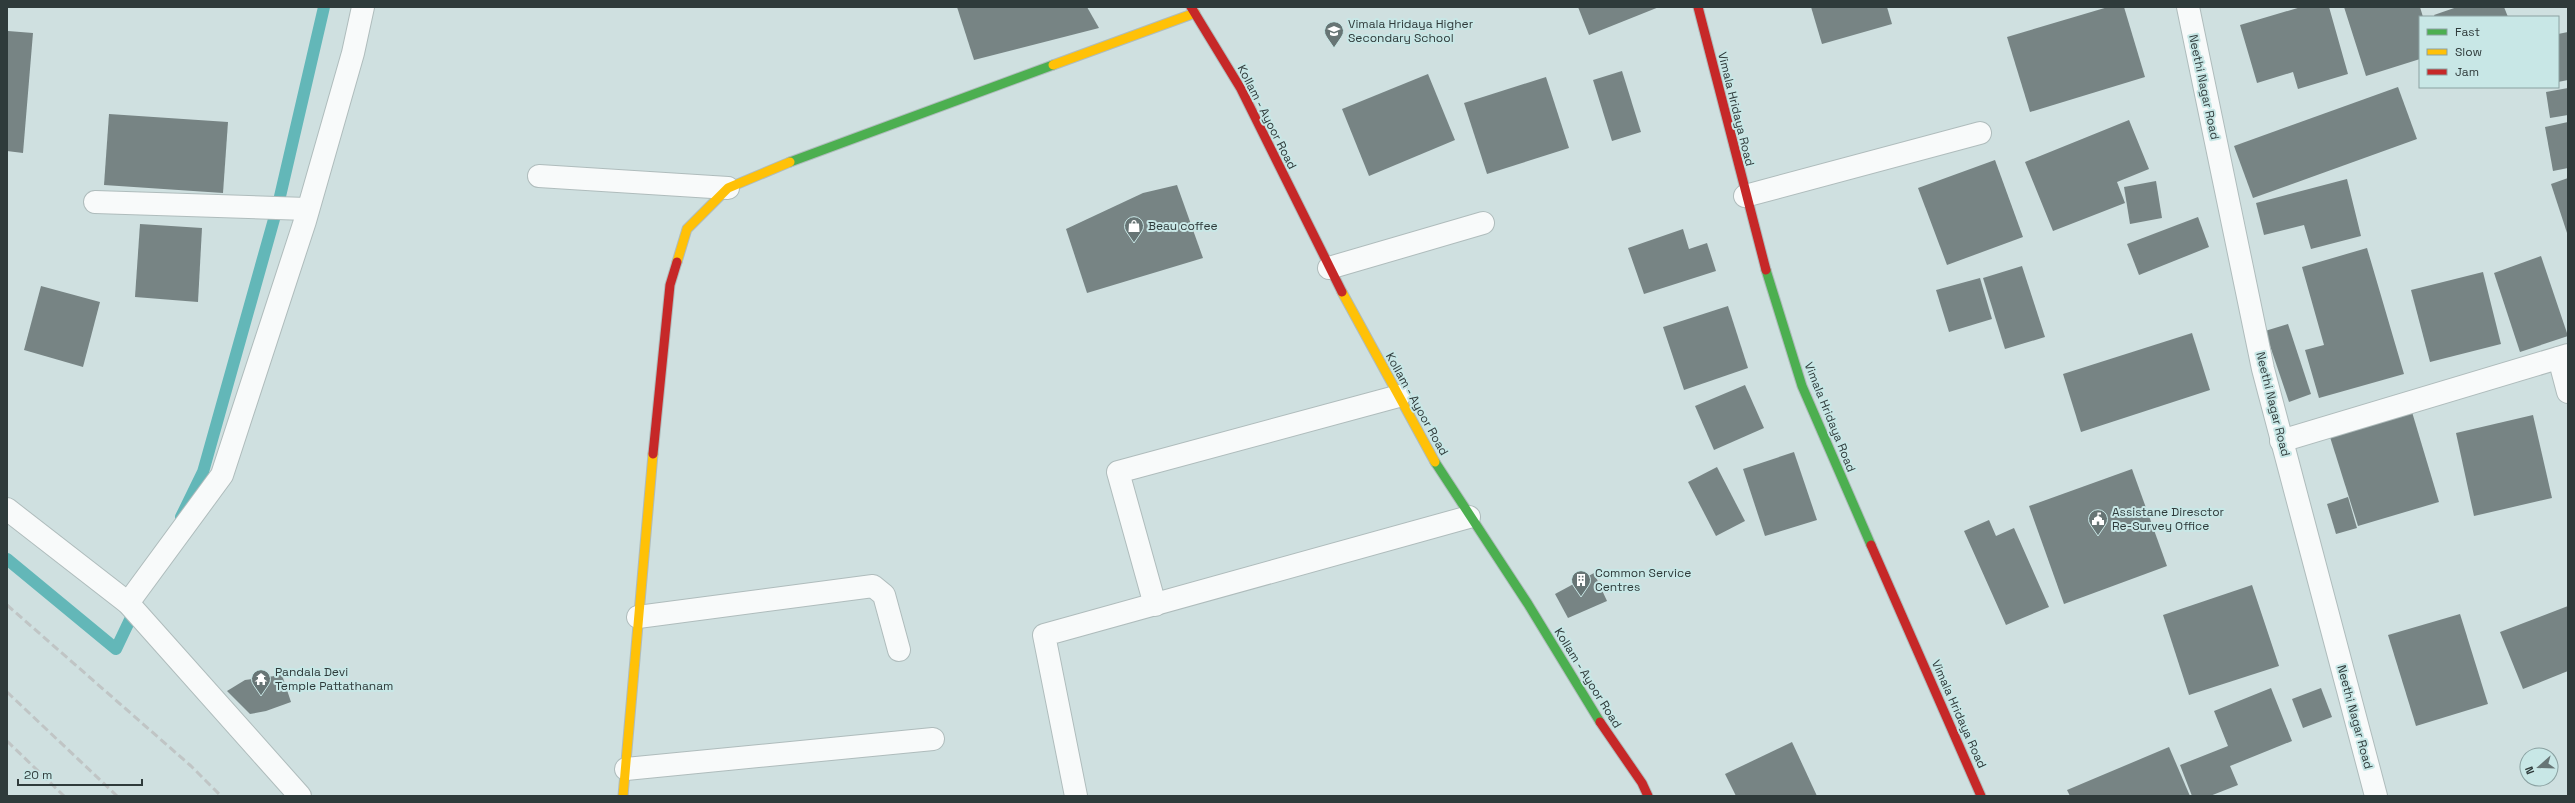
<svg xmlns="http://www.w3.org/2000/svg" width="2575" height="803" viewBox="0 0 2575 803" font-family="'Space Grotesk',sans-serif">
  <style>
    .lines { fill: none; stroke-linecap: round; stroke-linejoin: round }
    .stream { stroke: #63b7b8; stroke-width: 12 }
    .building { fill: #778484 }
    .street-casing { stroke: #afbcbc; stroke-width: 24 }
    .fast-casing { stroke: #afbcbc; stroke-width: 11 }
    .slow-casing { stroke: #afbcbc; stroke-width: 11 }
    .jam-casing { stroke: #afbcbc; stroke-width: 11 }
    .street { stroke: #f8fafa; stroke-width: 22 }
    .fast { stroke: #4caf50; stroke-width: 9 }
    .slow { stroke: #ffc107; stroke-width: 9 }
    .jam { stroke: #c62828; stroke-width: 9 }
    .rail { stroke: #c0c5c5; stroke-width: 3; stroke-dasharray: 8 4; stroke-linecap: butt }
    .labels { text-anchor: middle; stroke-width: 4; stroke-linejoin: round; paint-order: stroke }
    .poi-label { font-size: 12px; fill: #2f3b3b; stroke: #c8e7e6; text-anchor: start }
    .street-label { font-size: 12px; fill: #2f3b3b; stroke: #c8e7e6 }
  </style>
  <rect width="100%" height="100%" fill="#cfe0e0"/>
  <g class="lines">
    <g class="stream">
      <polyline points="181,517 203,472 278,205 324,7"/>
      <polyline points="7,559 116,649 136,607"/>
    </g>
  </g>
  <g class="building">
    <polygon points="957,7 1087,7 1099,28 974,60"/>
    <polygon points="1578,7 1659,7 1589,35"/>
    <polygon points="1811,7 1887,7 1892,24 1822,44"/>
    <polygon points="2108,7 2124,7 2145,77 2030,112 2007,37"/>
    <polygon points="2301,7 2329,7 2348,74 2298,89 2293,72 2257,83 2240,25"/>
    <polygon points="2344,7 2420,7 2423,17 2420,17 2420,59 2366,76"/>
    <polygon points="2457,7 2504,7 2508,17 2435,17 2434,15"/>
    <polygon points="8,31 33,33 23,153 7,151"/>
    <polygon points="2568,32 2568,80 2558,82 2558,34"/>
    <polygon points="1622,71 1641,132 1612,141 1593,80"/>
    <polygon points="1428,74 1455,140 1369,176 1342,109"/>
    <polygon points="1546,77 1569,148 1487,174 1464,103"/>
    <polygon points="2398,87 2417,139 2253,198 2234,146"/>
    <polygon points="2568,88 2568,115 2550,118 2546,92"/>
    <polygon points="109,114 228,122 223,193 104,185"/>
    <polygon points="2129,120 2149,169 2117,182 2125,203 2053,231 2025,162"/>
    <polygon points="2568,122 2568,168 2553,171 2545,127"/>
    <polygon points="1995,160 2023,237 1947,265 1918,188"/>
    <polygon points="2568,178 2568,236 2551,184"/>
    <polygon points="2347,179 2361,236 2311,249 2304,225 2264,235 2256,203"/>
    <polygon points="2156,181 2162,218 2130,224 2124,187"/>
    <polygon points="1177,185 1203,258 1087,293 1066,229 1143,193"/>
    <polygon points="2198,217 2209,247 2139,275 2127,244"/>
    <polygon points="140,224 202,228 198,302 135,297"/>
    <polygon points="1683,229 1689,249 1707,243 1716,271 1644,294 1628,248"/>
    <polygon points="2367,248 2404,374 2319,398 2305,350 2324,345 2302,267"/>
    <polygon points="2541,256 2568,336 2520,352 2494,273"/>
    <polygon points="2022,266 2045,337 2005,349 1983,278"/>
    <polygon points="2483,272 2501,344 2430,362 2411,290"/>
    <polygon points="1980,278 1992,319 1949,332 1936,290"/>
    <polygon points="41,286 100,302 83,367 24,350"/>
    <polygon points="1728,306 1748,368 1684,390 1663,327"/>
    <polygon points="2288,324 2311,394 2289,402 2265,331"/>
    <polygon points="2192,333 2210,390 2081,432 2063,374"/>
    <polygon points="1745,385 1764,428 1714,450 1695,406"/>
    <polygon points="2412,412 2439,502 2358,526 2330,437"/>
    <polygon points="2533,415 2552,498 2474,516 2456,433"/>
    <polygon points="1794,452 1817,520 1765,536 1743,469"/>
    <polygon points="1717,467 1745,521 1716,536 1688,482"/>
    <polygon points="2132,469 2167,566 2064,604 2029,506"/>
    <polygon points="2348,497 2357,528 2336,534 2327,504"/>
    <polygon points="1989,520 1996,536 2014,528 2049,607 2006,625 1964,531"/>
    <polygon points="1594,573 1607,601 1568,618 1555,594"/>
    <polygon points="2252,585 2279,666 2189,695 2163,615"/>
    <polygon points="2568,606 2568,671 2523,689 2500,632"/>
    <polygon points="2460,614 2488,704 2416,726 2388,635"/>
    <polygon points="282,675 291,702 266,711 250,714 227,691 245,680"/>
    <polygon points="2271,688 2292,741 2230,766 2238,785 2210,796 2192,796 2180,765 2228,746 2214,711"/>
    <polygon points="2321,688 2332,717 2303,728 2292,699"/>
    <polygon points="1792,742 1817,796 1736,796 1725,774"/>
    <polygon points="2169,747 2190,796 2070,796 2067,790"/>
  </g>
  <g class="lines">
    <defs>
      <g id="street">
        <polyline points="2188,7 2263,369 2376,796"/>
        <polyline points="539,176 728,188"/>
        <polyline points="1745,196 1980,133"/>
        <polyline points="95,202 307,209"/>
        <polyline points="1329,268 1483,223"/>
        <polyline points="2559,358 2568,392"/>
        <polyline points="2281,441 2568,355"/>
        <polyline points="7,509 128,603 300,796"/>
        <polyline points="128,603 222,475 305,221 353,53 363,7"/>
        <polyline points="1155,605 1118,472 1399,396"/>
        <polyline points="638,617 873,586 884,595 899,650"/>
        <polyline points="626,769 933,739"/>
        <polyline points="1076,796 1044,635 1469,517"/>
      </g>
      <g id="fast">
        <polyline points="790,162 1053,65"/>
        <polyline points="1766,270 1802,386 1871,545"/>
        <polyline points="1435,462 1528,604 1600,722"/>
      </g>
      <g id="slow">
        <polyline points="1053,65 1195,13"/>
        <polyline points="677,262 687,229 728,188 790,162"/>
        <polyline points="1342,292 1435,462"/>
        <polyline points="623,796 653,454"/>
      </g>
      <g id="jam">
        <polyline points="1191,7 1241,89 1342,292"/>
        <polyline points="1698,7 1766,270"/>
        <polyline points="653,454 670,285 677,262"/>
        <polyline points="1871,545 1981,796"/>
        <polyline points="1600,722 1642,783 1648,796"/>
      </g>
    </defs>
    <use href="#street" class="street-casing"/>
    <use href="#fast" class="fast-casing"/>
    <use href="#slow" class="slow-casing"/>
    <use href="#jam" class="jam-casing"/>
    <use href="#street" class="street"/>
    <use href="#fast" class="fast"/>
    <use href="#slow" class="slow"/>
    <use href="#jam" class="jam"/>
    <g class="rail">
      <polyline points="7,605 191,766 221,796"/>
      <polyline points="7,692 117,796"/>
      <polyline points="7,741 64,796"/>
    </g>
  </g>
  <defs>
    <symbol id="school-pin" viewBox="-11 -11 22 30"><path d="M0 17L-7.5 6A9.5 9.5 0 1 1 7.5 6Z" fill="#677575" stroke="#c8e7e6"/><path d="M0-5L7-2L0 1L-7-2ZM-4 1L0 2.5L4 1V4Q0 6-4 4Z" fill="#fff"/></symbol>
    <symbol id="shop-pin" viewBox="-11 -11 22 30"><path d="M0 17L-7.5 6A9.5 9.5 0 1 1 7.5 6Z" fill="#677575" stroke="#c8e7e6"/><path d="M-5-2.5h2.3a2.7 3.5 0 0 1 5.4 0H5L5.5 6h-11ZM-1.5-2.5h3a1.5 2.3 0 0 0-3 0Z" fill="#fff"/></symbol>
    <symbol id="civic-pin" viewBox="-11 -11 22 30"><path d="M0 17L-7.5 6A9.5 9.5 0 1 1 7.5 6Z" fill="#677575" stroke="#c8e7e6"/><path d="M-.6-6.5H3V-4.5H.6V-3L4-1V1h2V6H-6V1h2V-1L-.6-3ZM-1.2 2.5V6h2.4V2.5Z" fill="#fff"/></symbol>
    <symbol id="building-pin" viewBox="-11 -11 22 30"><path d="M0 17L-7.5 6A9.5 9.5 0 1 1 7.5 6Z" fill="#677575" stroke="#c8e7e6"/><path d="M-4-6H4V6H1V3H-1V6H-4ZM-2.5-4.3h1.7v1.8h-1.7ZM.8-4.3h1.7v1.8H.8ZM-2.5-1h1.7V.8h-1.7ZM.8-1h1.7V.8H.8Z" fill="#fff"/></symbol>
    <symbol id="temple-pin" viewBox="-11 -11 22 30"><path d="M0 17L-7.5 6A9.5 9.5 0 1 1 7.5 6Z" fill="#677575" stroke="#c8e7e6"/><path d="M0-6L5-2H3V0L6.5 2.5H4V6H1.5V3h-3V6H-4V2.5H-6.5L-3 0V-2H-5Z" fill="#fff"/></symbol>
  </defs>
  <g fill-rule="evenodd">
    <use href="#school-pin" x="1323" y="20" width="22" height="30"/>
    <use href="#shop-pin" x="1123" y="215" width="22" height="30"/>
    <use href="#civic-pin" x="2087" y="508" width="22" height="30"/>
    <use href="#building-pin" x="1570" y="569" width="22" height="30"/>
    <use href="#temple-pin" x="250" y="668" width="22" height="30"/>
  </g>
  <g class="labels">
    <g class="poi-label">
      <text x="1348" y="28">Vimala Hridaya Higher<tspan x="1348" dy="14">Secondary School</tspan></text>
      <text x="1148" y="230">Beau coffee</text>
      <text x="2112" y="516">Assistane Diresctor<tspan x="2112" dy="14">Re-Survey Office</tspan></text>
      <text x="1595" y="577">Common Service<tspan x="1595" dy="14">Centres</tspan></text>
      <text x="275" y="676">Pandala Devi<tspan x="275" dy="14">Temple Pattathanam</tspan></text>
    </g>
    <g class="street-label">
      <text transform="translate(2204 87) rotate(78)" y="4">Neethi Nagar Road</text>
      <text transform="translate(1736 109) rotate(76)" y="4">Vimala Hridaya Road</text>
      <text transform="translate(1267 117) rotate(63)" y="4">Kollam - Ayoor Road</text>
      <text transform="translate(1417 404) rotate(61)" y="4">Kollam - Ayoor Road</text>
      <text transform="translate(2273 404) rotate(76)" y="4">Neethi Nagar Road</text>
      <text transform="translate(1830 417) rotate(68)" y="4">Vimala Hridaya Road</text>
      <text transform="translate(1588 678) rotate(58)" y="4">Kollam - Ayoor Road</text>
      <text transform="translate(1959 714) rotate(66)" y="4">Vimala Hridaya Road</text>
      <text transform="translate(2355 717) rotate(75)" y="4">Neethi Nagar Road</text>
    </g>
  </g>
  <rect width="2575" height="803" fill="none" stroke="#2f3b3b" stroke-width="16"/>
  <rect x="2419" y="16" width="140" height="72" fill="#c8e7e6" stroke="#8ba2a2"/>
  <rect x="2427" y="29" width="20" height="6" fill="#4caf50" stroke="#8ba2a2"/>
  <text x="2455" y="36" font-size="12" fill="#2f3b3b">Fast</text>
  <rect x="2427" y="49" width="20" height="6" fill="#ffc107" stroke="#8ba2a2"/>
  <text x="2455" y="56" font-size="12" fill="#2f3b3b">Slow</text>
  <rect x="2427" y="69" width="20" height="6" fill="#c62828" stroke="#8ba2a2"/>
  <text x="2455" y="76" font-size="12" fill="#2f3b3b">Jam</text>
  <g transform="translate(2539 767) rotate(250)"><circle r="19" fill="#c8e7e6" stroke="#8ba2a2"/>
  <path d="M0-3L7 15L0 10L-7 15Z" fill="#677575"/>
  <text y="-6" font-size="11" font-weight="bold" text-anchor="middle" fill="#2f3b3b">N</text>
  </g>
  <path d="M18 779v6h124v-6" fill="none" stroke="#2f3b3b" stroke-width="2"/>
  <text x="24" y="779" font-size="12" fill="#2f3b3b" stroke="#c8e7e6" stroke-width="3" paint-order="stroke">20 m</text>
</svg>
